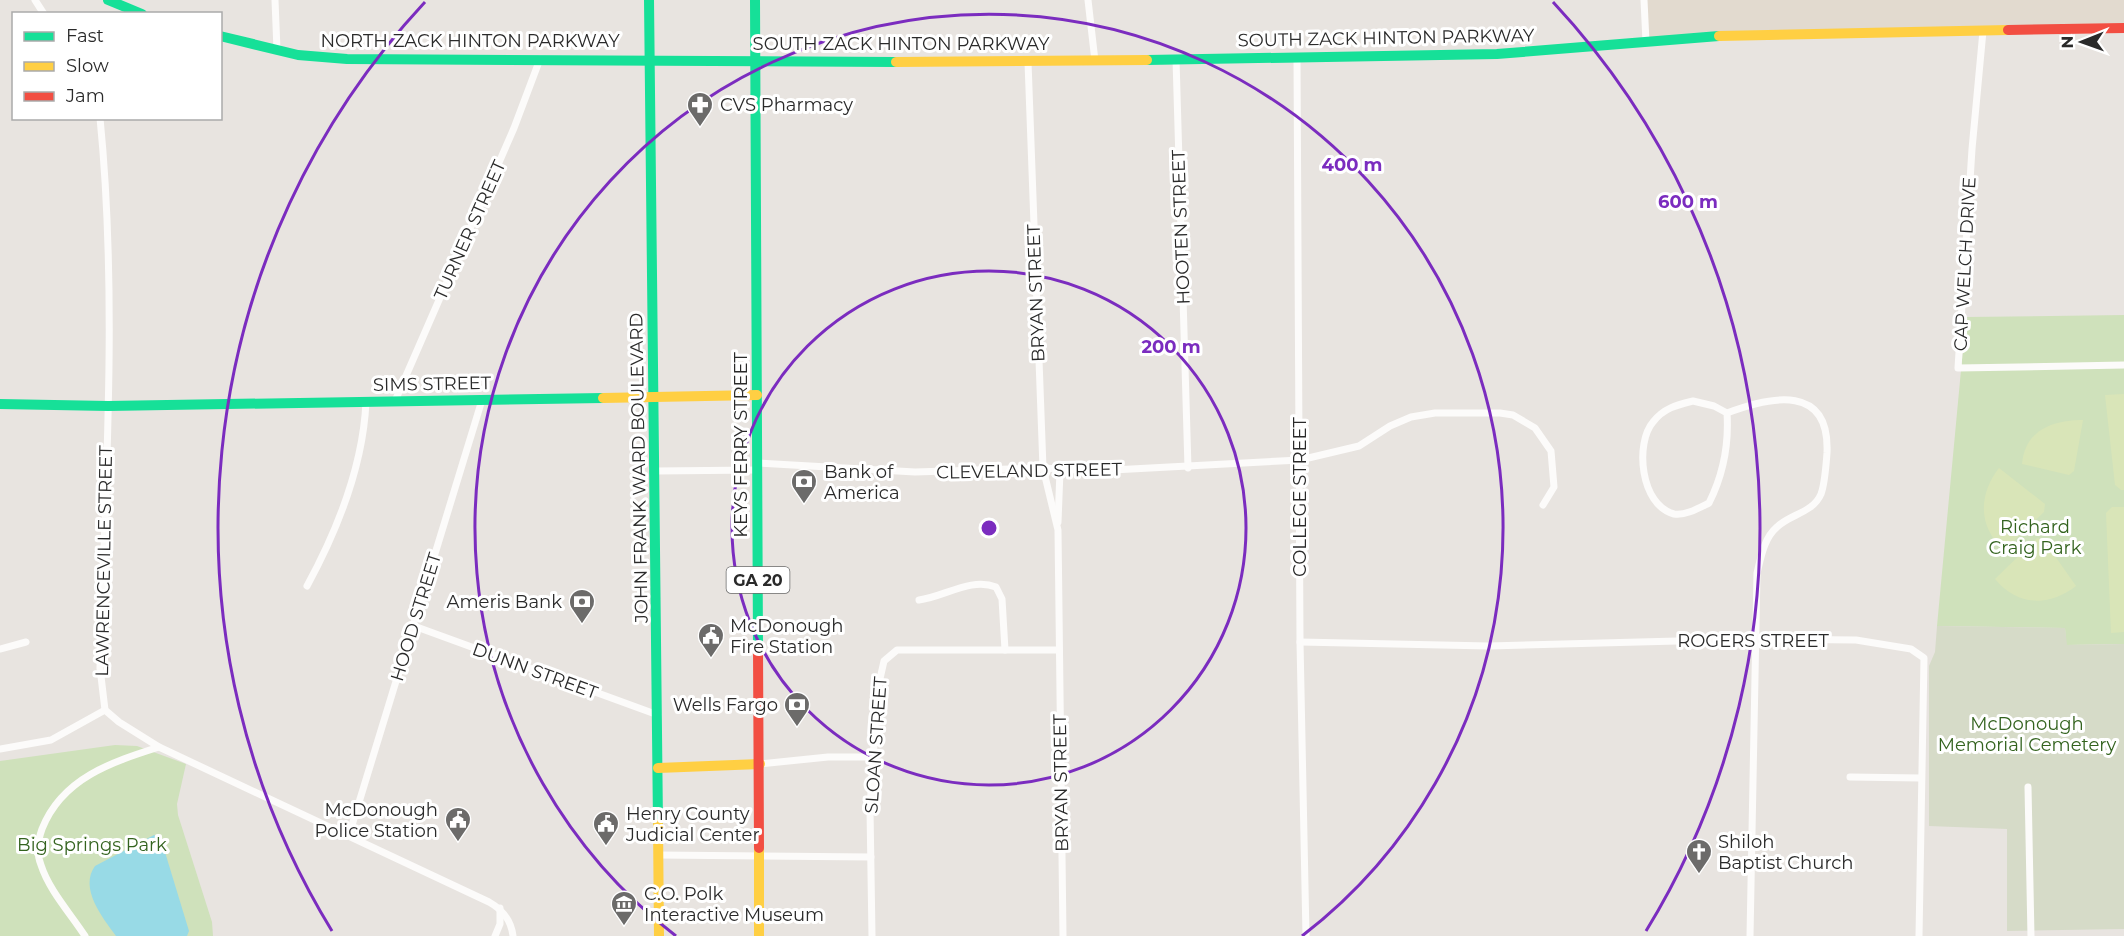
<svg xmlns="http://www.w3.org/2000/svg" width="2124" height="936" viewBox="0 0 2124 936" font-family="Montserrat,sans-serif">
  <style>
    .education { fill: #e2dacf }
    .green { fill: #cfe1bb }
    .cemetery { fill: #d6dbc8 }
    .pitch { fill: #d9e5b8 }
    .water { fill: #98dae6 }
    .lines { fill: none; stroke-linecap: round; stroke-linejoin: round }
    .street { stroke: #fcfbfa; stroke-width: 7 }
    .fast { stroke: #16e098; stroke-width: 10 }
    .slow { stroke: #ffcf43; stroke-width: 10 }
    .jam { stroke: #f24e42; stroke-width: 10 }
    .ring { fill: none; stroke: #7b2cbf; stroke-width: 3 }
    .labels { text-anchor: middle; stroke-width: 6; stroke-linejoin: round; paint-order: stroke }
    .shield { fill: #fff; stroke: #6a6a6a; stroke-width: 1.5 }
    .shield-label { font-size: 16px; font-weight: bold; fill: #2a2a2a }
    .street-label { font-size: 18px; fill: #2a2a2a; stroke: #fff }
    .poi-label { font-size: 18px; fill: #2a2a2a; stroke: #fff; text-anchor: start }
    .park-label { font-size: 18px; fill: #33631e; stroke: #fff }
    .centre { fill: #7b2cbf; stroke: #fff; stroke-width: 3 }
    .ring-label { font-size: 18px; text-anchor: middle; font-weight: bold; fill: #7b2cbf; stroke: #fff; stroke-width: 6; stroke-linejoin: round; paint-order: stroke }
  </style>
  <rect width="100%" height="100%" fill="#e8e4e0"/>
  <polygon class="education" points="1645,0 2124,0 2124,28 1646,42"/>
  <g class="green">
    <polygon points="2124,315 2124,644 2066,645 2065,628 1937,626 1966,317"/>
    <polygon points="115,745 137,746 186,764 177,804 178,815 212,922 213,936 0,936 0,761"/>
  </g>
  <polygon class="cemetery" points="1937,626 2065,628 2067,645 2124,644 2124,929 2007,931 2007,829 1929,826 1929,666 1935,652"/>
  <g class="pitch">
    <polygon points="2124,394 2124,490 2121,490 2115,485 2105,395"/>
    <path d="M2083,420L2074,471L2069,475L2022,464C2025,430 2053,420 2083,420Z"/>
    <path d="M1999,468L2045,504L2044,512L2004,550C1978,527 1978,495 1999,468Z"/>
    <polygon points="2112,507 2124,507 2124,632 2111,633 2106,513"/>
    <path d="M2037,538L2043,539L2076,586C2049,607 2017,606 1995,579Z"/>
  </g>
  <path class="water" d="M154,835L161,839L189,931L187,936H116C102,917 79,888 95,866Z"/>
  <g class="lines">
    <g class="street">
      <polyline points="35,0 44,14"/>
      <polyline points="275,0 277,50"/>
      <polyline points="1088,0 1095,61"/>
      <polyline points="1644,0 1646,42"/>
      <polyline points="1983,31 1972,149 1958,368 2124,365"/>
      <polyline points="1297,57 1300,642 1306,936"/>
      <polyline points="1176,59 1188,468"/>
      <polyline points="1028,62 1043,468 1058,530 1063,936"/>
      <path d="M100,118C118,299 105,487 100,668L105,710L119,722L159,747L489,902C503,910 511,920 513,936"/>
      <polyline points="395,401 514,128 540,59"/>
      <path d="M1693,401L1714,406L1727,413C1729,444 1723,475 1709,503C1699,508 1685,516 1674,514C1640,505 1635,443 1653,422C1664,408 1677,405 1693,401Z"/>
      <path d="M1727,413C1772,396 1830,384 1827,453C1826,465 1825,483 1821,494C1813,513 1790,514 1777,527C1764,538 1761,557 1757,573L1750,936"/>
      <polyline points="758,463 915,472 1043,468 1094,471 1300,460 1359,446 1390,426 1411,417 1435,413 1500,413 1513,415 1535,428 1551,451 1554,487 1543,505"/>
      <polyline points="656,471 758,470"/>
      <polyline points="1058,522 1060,471"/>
      <path d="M307,586C338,529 363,467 366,402"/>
      <path d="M919,600C944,597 971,577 996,587L1002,599L1005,650"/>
      <polyline points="414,626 658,715"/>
      <polyline points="1300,642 1489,646 1754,639 1856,640 1911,649 1924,658 1919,936"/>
      <polyline points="0,649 26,642"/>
      <polyline points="0,749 51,740 105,710"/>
      <polyline points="760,764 828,757 873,757"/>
      <polyline points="1850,777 1920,778"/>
      <polyline points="2028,787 2031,936"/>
      <polyline points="349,835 482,400"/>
      <polyline points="658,855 871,857"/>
      <path d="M85,936C70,913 49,890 41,865C36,853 38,840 42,829C62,778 112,762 159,747"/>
      <polyline points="495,936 500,924 500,908"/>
      <polyline points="872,936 870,809 877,692 884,661 897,650 1059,650"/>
    </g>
    <g class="fast">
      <polyline points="108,0 142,14"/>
      <polyline points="649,0 658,824"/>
      <polyline points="755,0 758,648"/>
      <polyline points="220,36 298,55 347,59 896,62"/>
      <polyline points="1147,60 1497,54 1719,36"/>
      <polyline points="0,404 108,406 603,398"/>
    </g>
    <g class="slow">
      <polyline points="1719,36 2008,30"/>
      <polyline points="896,62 1147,60"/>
      <polyline points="603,398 757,395"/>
      <polyline points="658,768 760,764"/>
      <polyline points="658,824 659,936"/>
      <polyline points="759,848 759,936"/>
    </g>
    <g class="jam">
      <polyline points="2008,30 2124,28"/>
      <polyline points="758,648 759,848"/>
    </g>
  </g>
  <g class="ring">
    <circle cx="989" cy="528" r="257"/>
    <path d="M676 936A514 514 0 1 1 1302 936"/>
    <path d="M332 931A771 771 0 0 1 425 2M1553 2A771 771 0 0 1 1646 931"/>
  </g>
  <defs>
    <symbol id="pharmacy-pin" viewBox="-11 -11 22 30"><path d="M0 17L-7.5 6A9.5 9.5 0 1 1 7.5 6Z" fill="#6c6b6a" stroke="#fff"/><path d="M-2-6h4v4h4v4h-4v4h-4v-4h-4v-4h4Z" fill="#fff"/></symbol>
    <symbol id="bank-pin" viewBox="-11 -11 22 30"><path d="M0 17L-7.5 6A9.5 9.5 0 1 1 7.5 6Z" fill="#6c6b6a" stroke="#fff"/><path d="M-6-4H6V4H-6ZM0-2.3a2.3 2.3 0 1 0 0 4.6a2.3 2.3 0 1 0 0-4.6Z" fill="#fff"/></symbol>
    <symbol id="civic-pin" viewBox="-11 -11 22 30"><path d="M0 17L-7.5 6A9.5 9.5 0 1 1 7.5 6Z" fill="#6c6b6a" stroke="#fff"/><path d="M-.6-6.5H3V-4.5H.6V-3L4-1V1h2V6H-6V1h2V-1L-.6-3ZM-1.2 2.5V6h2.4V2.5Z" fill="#fff"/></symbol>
    <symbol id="church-pin" viewBox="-11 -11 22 30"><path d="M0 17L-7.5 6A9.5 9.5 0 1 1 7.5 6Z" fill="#6c6b6a" stroke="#fff"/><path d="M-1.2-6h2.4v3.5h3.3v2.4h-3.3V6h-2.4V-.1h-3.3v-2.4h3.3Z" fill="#fff"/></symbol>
    <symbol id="museum-pin" viewBox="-11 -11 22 30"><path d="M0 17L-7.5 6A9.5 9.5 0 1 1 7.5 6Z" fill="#6c6b6a" stroke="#fff"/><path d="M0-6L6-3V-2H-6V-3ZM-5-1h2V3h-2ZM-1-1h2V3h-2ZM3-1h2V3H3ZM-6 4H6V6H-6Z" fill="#fff"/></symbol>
  </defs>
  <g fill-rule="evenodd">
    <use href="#pharmacy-pin" x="685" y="90" width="30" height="40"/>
    <use href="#bank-pin" x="789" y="467" width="30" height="40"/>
    <use href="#bank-pin" x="567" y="587" width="30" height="40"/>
    <use href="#civic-pin" x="696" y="621" width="30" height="40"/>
    <use href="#bank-pin" x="782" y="690" width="30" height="40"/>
    <use href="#civic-pin" x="443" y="805" width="30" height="40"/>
    <use href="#civic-pin" x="591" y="809" width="30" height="40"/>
    <use href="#church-pin" x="1684" y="837" width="30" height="40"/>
    <use href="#museum-pin" x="609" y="889" width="30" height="40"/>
  </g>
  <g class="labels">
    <rect class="shield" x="726.5" y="567" width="63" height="26" rx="4.5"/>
    <g class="shield-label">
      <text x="758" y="586">GA 20</text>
    </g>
    <g class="street-label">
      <text transform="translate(1386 38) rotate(-1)" y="6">SOUTH ZACK HINTON PARKWAY</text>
      <text x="470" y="47">NORTH ZACK HINTON PARKWAY</text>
      <text x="901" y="50">SOUTH ZACK HINTON PARKWAY</text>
      <text transform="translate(1181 227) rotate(-92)" y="6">HOOTEN STREET</text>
      <text transform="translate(470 230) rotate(-66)" y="6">TURNER STREET</text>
      <text transform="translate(1965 264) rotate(-87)" y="6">CAP WELCH DRIVE</text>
      <text transform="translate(1036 293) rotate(-92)" y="6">BRYAN STREET</text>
      <text transform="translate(432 384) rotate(-1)" y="6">SIMS STREET</text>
      <text transform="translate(741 445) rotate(-90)" y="6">KEYS FERRY STREET</text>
      <text transform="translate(639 468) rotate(-91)" y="6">JOHN FRANK WARD BOULEVARD</text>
      <text transform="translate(1029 471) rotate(-1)" y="6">CLEVELAND STREET</text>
      <text transform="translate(1300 497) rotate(-90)" y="6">COLLEGE STREET</text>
      <text transform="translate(104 561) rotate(-89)" y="6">LAWRENCEVILLE STREET</text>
      <text transform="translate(416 617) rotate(-73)" y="6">HOOD STREET</text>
      <text x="1753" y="647">ROGERS STREET</text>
      <text transform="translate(535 671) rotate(20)" y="6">DUNN STREET</text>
      <text transform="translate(876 745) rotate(-86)" y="6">SLOAN STREET</text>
      <text transform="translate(1061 783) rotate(-91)" y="6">BRYAN STREET</text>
    </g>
    <g class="poi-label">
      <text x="720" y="111">CVS Pharmacy</text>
      <text x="824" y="478">Bank of<tspan x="824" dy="21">America</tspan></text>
      <text x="562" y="608" text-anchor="end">Ameris Bank</text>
      <text x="730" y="632">McDonough<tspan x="730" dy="21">Fire Station</tspan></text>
      <text x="778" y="711" text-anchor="end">Wells Fargo</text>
      <text x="438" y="816" text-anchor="end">McDonough<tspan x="438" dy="21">Police Station</tspan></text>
      <text x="626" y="820">Henry County<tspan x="626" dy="21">Judicial Center</tspan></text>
      <text x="1718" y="848">Shiloh<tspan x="1718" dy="21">Baptist Church</tspan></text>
      <text x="644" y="900">C.O. Polk<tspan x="644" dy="21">Interactive Museum</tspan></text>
    </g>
    <g class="park-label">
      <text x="2035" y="533">Richard<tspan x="2035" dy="21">Craig Park</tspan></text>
      <text x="2027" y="730">McDonough<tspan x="2027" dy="21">Memorial Cemetery</tspan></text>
      <text x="92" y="851">Big Springs Park</text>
    </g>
  </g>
  <circle cx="989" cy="528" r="9" class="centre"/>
  <g class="ring-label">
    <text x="1352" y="171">400 m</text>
    <text x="1688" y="208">600 m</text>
    <text x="1171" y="353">200 m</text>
  </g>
  <rect x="12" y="12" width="210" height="108" fill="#ffffff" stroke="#aaaaaa" stroke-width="1.5"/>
  <rect x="24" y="32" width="30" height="9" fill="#16e098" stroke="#aaaaaa" stroke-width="1.5"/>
  <text x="66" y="42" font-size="18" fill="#2a2a2a">Fast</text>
  <rect x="24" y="62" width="30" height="9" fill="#ffcf43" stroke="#aaaaaa" stroke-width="1.5"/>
  <text x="66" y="72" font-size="18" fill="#2a2a2a">Slow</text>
  <rect x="24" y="92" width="30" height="9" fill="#f24e42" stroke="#aaaaaa" stroke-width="1.5"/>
  <text x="66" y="102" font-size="18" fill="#2a2a2a">Jam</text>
  <g transform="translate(2082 42) rotate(269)" stroke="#ffffff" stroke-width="4.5" paint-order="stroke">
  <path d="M0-4.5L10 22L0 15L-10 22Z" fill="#2a2a2a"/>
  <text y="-9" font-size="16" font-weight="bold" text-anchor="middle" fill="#2a2a2a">N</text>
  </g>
</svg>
